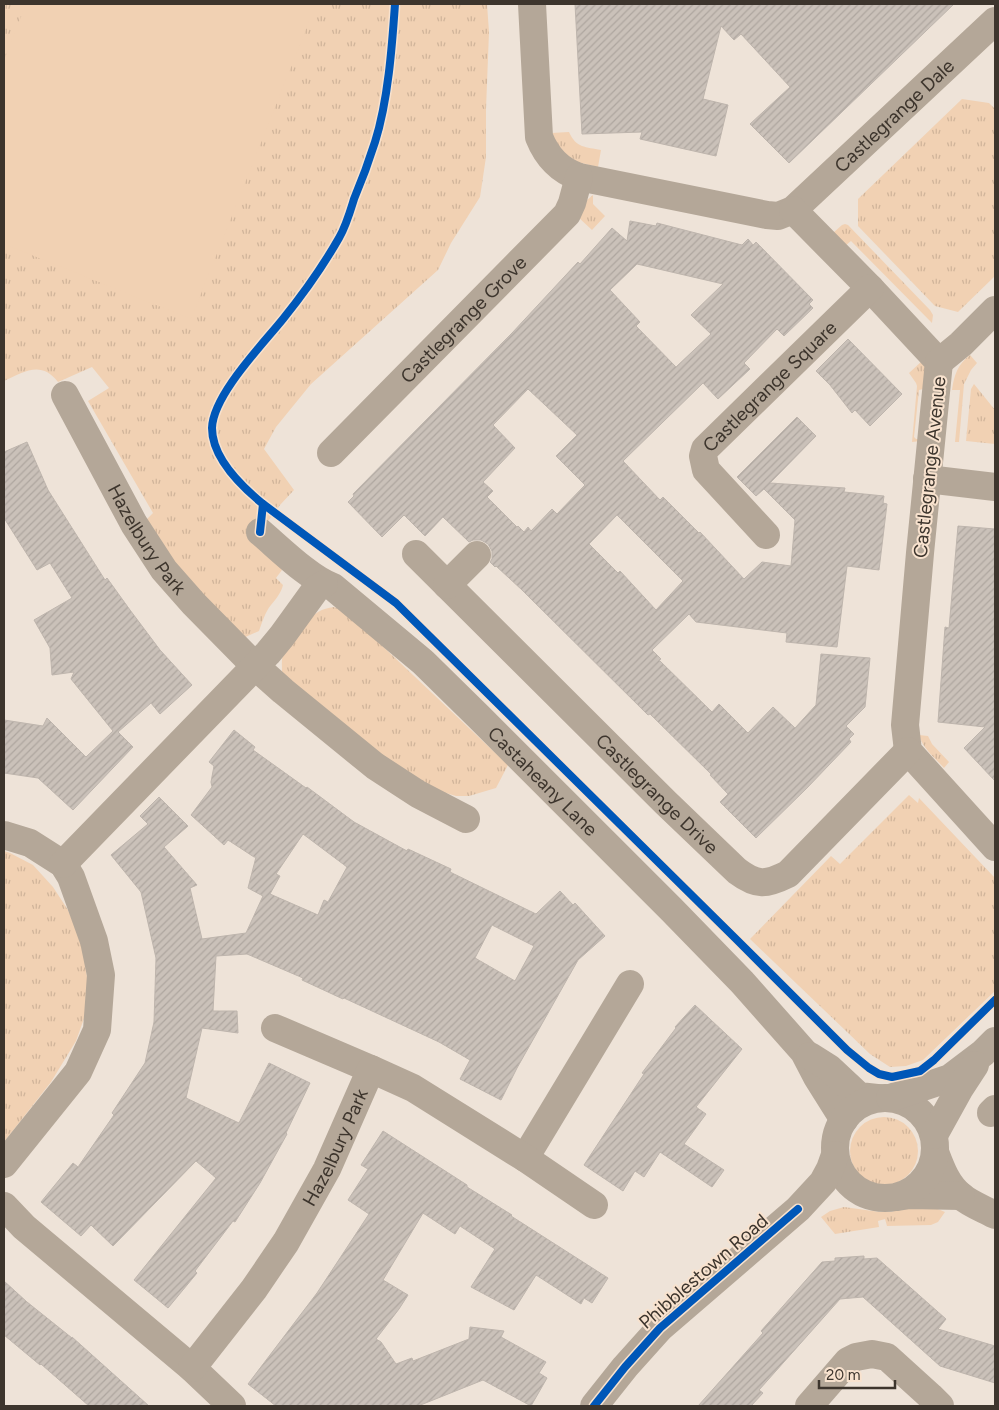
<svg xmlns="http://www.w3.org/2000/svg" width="999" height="1410" viewBox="0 0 999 1410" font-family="Figtree,sans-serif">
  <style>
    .grass { fill: url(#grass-tufts) }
    .garden { fill: #f1d1b3 }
    .building { fill: url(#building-hatch); stroke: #beb5ad; fill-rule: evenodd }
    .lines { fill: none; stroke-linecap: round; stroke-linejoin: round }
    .minor { stroke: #b4a798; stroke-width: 28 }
    .tertiary { stroke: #b4a798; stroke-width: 28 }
    .cycleway-casing { stroke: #f8e2ce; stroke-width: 11 }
    .cycleway { stroke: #0057b8; stroke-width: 8 }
    .labels { text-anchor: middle; stroke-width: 4; stroke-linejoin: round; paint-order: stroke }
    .street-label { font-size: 19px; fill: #3d352d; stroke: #f8e2ce }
  </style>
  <defs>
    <pattern id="grass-tufts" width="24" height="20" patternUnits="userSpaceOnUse" patternTransform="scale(1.25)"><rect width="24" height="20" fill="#f1d1b3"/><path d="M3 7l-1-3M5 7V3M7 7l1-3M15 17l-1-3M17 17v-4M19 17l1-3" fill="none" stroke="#d0b49a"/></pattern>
    <pattern id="building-hatch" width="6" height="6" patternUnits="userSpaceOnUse" patternTransform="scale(1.25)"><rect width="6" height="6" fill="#cac1b9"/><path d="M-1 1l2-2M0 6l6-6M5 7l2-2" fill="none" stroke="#aea69f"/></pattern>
  </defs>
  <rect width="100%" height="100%" fill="#eee3d8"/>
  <g class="grass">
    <path d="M4,4H487L489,32L486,109V157L480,197L451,243L438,270L311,384L276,427L264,449L294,490L280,505L260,532L282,570L276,578L283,585C281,593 276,599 271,605C265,612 262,623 259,631L241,639L189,585L146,520L153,513L88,401L109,388L92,367L58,382C41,360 24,372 4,381Z"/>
    <polygon points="962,99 989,103 995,109 995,276 958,312 935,306 858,226 858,199"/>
    <path d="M569,132C576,148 586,147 601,150L598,167L577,162L563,154L551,133Z"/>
    <polygon points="593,195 593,204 605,216 592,230 578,217 587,200"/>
    <polygon points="845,224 848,225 930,310 933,315 932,323 851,241 845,246 833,233 842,225"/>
    <path d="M970,355L977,363L971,370L964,384L959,442H955L960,390H952C954,375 958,364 970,355Z"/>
    <polygon points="922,361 925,364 928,388 919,390 914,437 916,439 921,439 921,441 912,442 917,386 916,383 909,373"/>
    <polygon points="974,384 995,410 995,444 966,441 971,389"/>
    <path d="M334,607L341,610L375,639L508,765L496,788L469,796H456L436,790L366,747L282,672C282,666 281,658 284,652C289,642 309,617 318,612C323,609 328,608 334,607Z"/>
    <path d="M919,735L928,736L932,744L949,762L944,768C935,758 923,749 919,735Z"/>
    <polygon points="909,795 918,803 919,798 995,878 995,991 923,1060 906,1066 890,1067 870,1054 750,939 831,856 840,864"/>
    <polygon points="4,851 10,853 33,865 53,887 68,910 82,942 87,977 87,1010 76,1041 51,1082 4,1142"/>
    <circle cx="884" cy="1151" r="34"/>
    <polygon points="844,1207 880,1212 891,1212 907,1207 933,1207 945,1212 938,1222 931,1225 887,1226 885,1219 878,1221 879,1227 835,1234 821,1217 830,1211"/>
  </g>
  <polygon class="garden" points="26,4 316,4 191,319 4,244 4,60"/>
  <g class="building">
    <polygon points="575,4 954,4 789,163 750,124 790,87 741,34 734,40 721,26 703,99 728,105 716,156 640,139 642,132 582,134"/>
    <path d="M630,221L656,226L657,223L742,245L748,239L753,245L756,242L813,300L809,304L813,308L784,336L777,329L744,363L750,369L718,399L703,383L623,461L660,500L663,497L699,533L700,532L744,579L762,562L791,566L795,520L764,489L756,496L737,477L797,417L816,436L770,483L845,488L844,492L884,496L883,503L887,504L879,570L847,566L837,647L786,642L787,633L696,622L689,614L652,650L661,659L659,660L712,712L719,704L748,733L773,707L795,728L816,705L821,654L870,658L865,707L846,726L854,734L849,739L851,742L807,788L756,838L720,802L728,794L710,775L711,774L650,714L648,715L522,590L496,566L495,567L490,562L492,559V551L488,544L481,540H473L469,542L443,517L425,536L404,515L382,537L348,502L354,496L353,494L512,333L578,262L580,264L612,228L627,241ZM637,264L723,284L691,315L711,334L676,367L636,326L640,322L610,290ZM528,389L577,435L556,456L585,485L557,514L552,509L531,531L528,527L524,532L518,526L517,527L487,497L493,491L483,482L515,448L493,425ZM617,515L683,581L656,610L620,571L618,573L589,544Z"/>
    <polygon points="848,339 902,394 870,426 855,410 852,413 830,385 816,371"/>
    <polygon points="27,442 48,490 105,580 107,578 130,610 160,650 192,685 160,714 151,703 118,732 133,747 73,810 38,778 4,773 4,720 43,726 47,718 86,757 113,731 71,679 74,672 52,675 50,648 34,620 72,598 50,563 37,570 4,518 4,452"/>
    <polygon points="958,526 995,529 995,781 964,748 985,727 938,722 945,627 949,628"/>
    <path d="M234,730L255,747L253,750L306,788L307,787L354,822L407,851L408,849L451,869L450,872L536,914L560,891L573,905L575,903L605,936L578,960L517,1068L501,1100L460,1079L470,1060L439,1042L344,998L343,999L302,980L303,978L247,954L216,956L213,1011H237L238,1033L202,1028L186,1098L239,1123L269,1063L310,1083L286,1133L287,1134L260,1183L235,1222L233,1221L195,1271L197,1273L168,1308L134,1280L216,1178L196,1161L113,1246L91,1225L81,1236L41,1202L73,1163L78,1167L114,1115L112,1113L145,1063L154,1022L156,958L141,892L111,855L148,824L140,816L159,797L188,826L164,847L197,885L190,888L202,939L246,933L263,896L248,888L256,857H254L228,840L224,845L191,815L212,787L211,782L214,766L209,762ZM303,834L347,867L328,902L324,900L318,915L270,894L280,876L276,874ZM492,925L534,946L515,981L475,958Z"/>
    <polygon points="695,1005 742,1049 696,1107 706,1114 684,1144 724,1170 712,1187 660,1152 644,1177 635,1171 623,1191 584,1165 644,1074 642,1073 676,1028 675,1027"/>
    <polygon points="383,1131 467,1185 467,1187 512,1215 511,1216 608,1278 592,1303 584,1298 581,1304 536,1275 514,1310 471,1287 495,1249 460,1226 455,1234 423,1213 383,1280 408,1295 399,1309 376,1339 381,1342 396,1364 412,1358 413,1361 469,1339 470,1327 504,1331 501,1337 546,1362 539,1373 547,1378 531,1406 483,1380 418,1406 276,1406 248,1384 317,1293 369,1214 348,1200 368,1169 361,1165"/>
    <polygon points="864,1256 864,1259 877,1258 946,1319 938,1329 995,1346 995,1383 940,1366 863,1297 840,1299 759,1390 763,1393 751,1406 698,1406 763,1333 761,1331 822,1262 835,1261 835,1258"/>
    <polygon points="4,1281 27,1302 72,1338 72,1337 149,1406 89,1406 41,1364 40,1365 4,1335"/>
  </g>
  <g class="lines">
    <g class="minor">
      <path id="s1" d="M532,4L539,137C547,157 559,170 579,177L767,215L778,216L793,210L995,21"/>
      <polyline points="793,210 870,288 939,362 920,553 905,725 908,751 995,847"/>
      <polyline points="939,362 961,344 995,310"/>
      <path id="s2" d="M65,395L134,524L164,570L194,604L255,666L283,691L375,766L418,794L466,819"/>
      <path id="s3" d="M331,453L567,214L572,203L579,177"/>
      <polyline points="927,479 995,487"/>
      <path id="s4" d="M260,532C279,548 310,579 333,587L423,662L478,716L672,910L742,982L804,1052L817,1077L844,1120"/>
      <path id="s5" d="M766,535L706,470L703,456L705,449L870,288"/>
      <path id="s6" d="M416,554L666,803L737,871C757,886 766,885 788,874L908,751"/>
      <polyline points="447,585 477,555"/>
      <polyline points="4,835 30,843 63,864 71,877 94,941 101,975 97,1030 78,1072 4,1164"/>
      <polyline points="63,864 268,653 282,636 316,589 324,584"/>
      <polyline points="275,1028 371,1069"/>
      <polyline points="810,1056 829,1068 859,1096 877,1098"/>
      <polyline points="991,1113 995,1109"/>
      <path d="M935,1152C941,1168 947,1185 961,1196C970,1204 984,1209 995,1215"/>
      <polyline points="525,1158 630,984"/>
      <polyline points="897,1197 910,1195 961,1196"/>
      <polyline points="4,1206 24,1227 192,1368 232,1406"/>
      <path id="s7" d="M192,1368L254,1289L286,1242L327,1169L371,1069L413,1088L525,1158L594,1205"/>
      <polyline points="809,1406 848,1361 856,1357 872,1354 887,1357 930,1396 940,1406"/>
    </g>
    <g class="tertiary">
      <circle cx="885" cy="1148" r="50"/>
      <polyline points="890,1098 950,1078 983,1053 995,1041"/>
      <polyline points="934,1135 960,1088 975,1065"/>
      <polyline points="594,1406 625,1367 660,1328 798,1209 823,1182 830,1169 835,1155"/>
    </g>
    <defs>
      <g id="cycleway">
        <polyline points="263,504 396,603 737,940 847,1050 869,1068 879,1074 892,1077 920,1071 934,1060 995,1000"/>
        <path d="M260,532L263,504C241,486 212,458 212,428C213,395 263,344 283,319C304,293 323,266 339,238C346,226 350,212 354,199C362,180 369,161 375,142C388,101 392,47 395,4"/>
        <polyline points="594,1406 625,1367 660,1328 798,1209"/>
      </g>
    </defs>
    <use href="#cycleway" class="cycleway-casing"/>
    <use href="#cycleway" class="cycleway"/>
  </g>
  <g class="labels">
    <g class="street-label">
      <text dy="7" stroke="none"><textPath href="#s1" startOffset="549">Castlegrange Dale</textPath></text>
      <text dy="7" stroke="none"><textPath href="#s3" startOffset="188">Castlegrange Grove</textPath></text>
      <text dy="7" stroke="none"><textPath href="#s5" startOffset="200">Castlegrange Square</textPath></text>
      <text transform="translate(929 467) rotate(-84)" y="7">Castlegrange Avenue</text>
      <text dy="7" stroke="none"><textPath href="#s2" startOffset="166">Hazelbury Park</textPath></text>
      <text dy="7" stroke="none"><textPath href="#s4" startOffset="378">Castaheany Lane</textPath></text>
      <text dy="7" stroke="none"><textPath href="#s6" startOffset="340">Castlegrange Drive</textPath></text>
      <text dy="7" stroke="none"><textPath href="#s7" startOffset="264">Hazelbury Park</textPath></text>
      <text transform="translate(703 1271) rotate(-41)" y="7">Phibblestown Road</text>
    </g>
  </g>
  <rect width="999" height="1410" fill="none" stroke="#3d352d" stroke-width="10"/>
  <path d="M819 1380v8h76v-8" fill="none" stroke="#3d352d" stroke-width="2.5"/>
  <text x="826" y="1380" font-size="15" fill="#3d352d" stroke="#f8e2ce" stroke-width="4" paint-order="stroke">20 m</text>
</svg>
